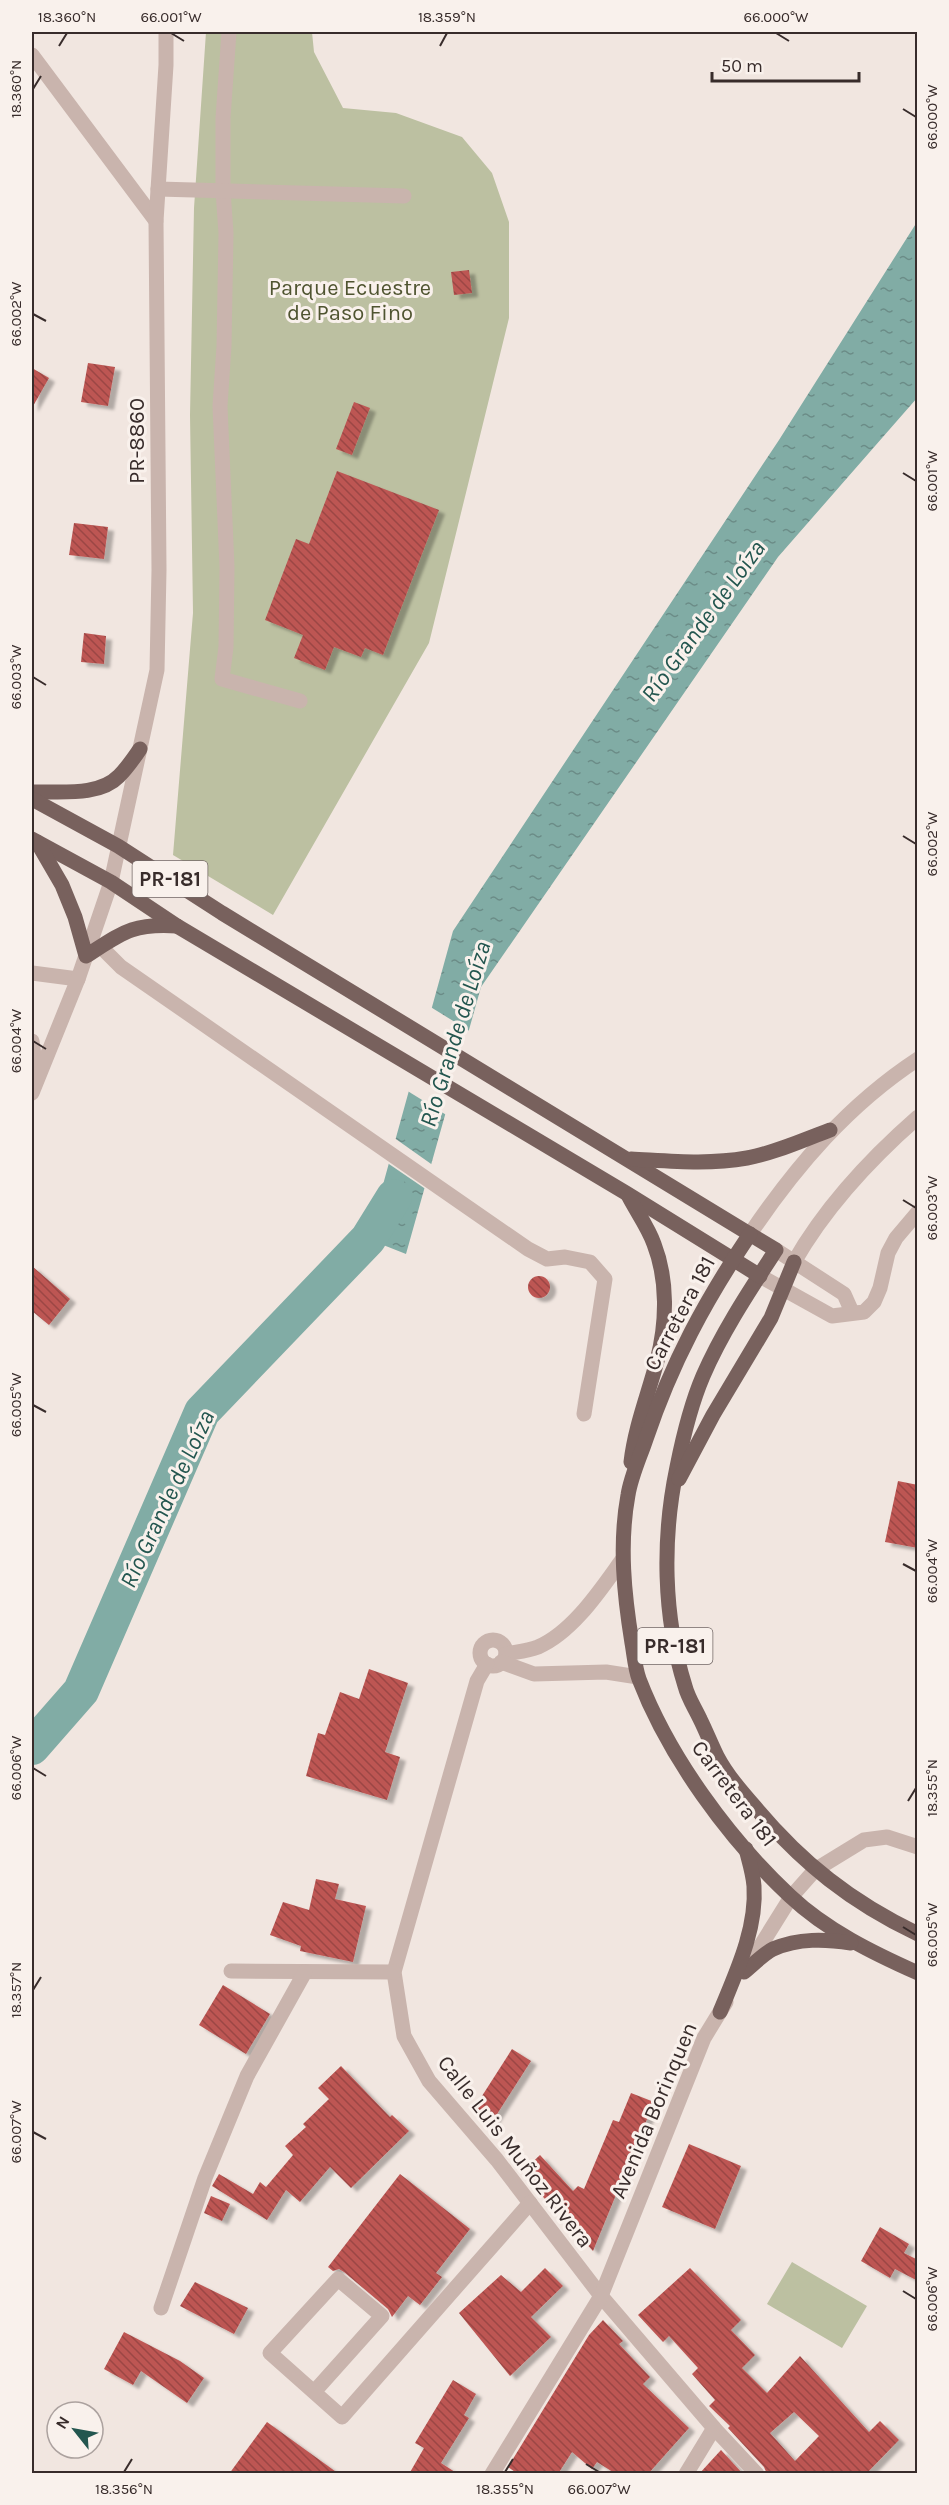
<svg xmlns="http://www.w3.org/2000/svg" width="949" height="2505" viewBox="0 0 949 2505" font-family="Karla,sans-serif">
  <style>
    .green { fill: #bcc0a1 }
    .water { fill: url(#water-ripples) }
    .pier { fill: #f1e6e0 }
    .lines { fill: none; stroke-linecap: round; stroke-linejoin: round }
    .river { stroke: #81aca5; stroke-width: 36 }
    .building { fill: url(#building-back-hatch); fill-rule: evenodd; filter: url(#shadow) }
    .minor { stroke: #c9b4ad; stroke-width: 15 }
    .major { stroke: #78615d; stroke-width: 15 }
    .ticks { fill: none; stroke: #382c2b; stroke-width: 2 }
    .labels { text-anchor: middle; stroke-width: 6; stroke-linejoin: round; paint-order: stroke }
    .shield { fill: #f9f1ec; stroke: #726765; stroke-width: 1.5 }
    .shield-label { font-size: 21px; font-weight: bold; fill: #382c2b }
    .park-label { font-size: 22px; fill: #4f5430; stroke: #f9f1ec }
    .street-label { font-size: 22px; fill: #382c2b; stroke: #f9f1ec }
    .water-label { font-size: 24px; font-style: italic; fill: #23564f; stroke: #f9f1ec }
    .neatline { fill: none; stroke: #382c2b; stroke-width: 2 }
    .ticks-label { font-size: 15px; text-anchor: middle; fill: #382c2b }
  </style>
  <defs>
    <pattern id="water-ripples" width="26" height="14" patternUnits="userSpaceOnUse" patternTransform="scale(1.5)"><rect width="26" height="14" fill="#81aca5"/><path d="M2 4q2-2 4 0t4 0M15 11q2-2 4 0t4 0" fill="none" stroke="#6b8c87"/></pattern>
    <pattern id="building-back-hatch" width="6" height="6" patternUnits="userSpaceOnUse" patternTransform="scale(1.5)"><rect width="6" height="6" fill="#bd5653"/><path d="M-1 5l2 2M0 0l6 6M5-1l2 2" fill="none" stroke="#9b4745"/></pattern>
    <filter id="shadow"><feDropShadow dx="6" dy="4" stdDeviation="1.5" flood-color="#0004"/></filter>
  </defs>
  <rect width="100%" height="100%" fill="#f1e6e0"/>
  <g class="green">
    <polygon points="206,32 312,32 314,52 343,108 396,113 462,137 492,173 509,222 509,318 429,643 273,915 173,855 193,613 190,415 194,208"/>
    <polygon points="792,2262 867,2306 842,2348 767,2304"/>
  </g>
  <polygon class="water" points="917,222 917,398 778,557 481,987 406,1254 368,1239 453,931 779,440"/>
  <g class="pier">
    <polygon points="429,1006 471,1032 448,1116 406,1090"/>
    <polygon points="393,1137 434,1166 427,1190 386,1162"/>
  </g>
  <g class="lines">
    <polyline class="river" points="32,1747 81,1691 202,1412 368,1239 394,1197"/>
  </g>
  <g class="building">
    <polygon points="469,270 472,293 454,295 451,272"/>
    <polygon points="88,363 115,367 108,406 81,402"/>
    <polygon points="32,368 49,378 32,408"/>
    <polygon points="354,402 370,408 352,455 336,449"/>
    <polygon points="337,471 439,510 383,655 365,648 361,657 334,647 325,670 294,658 303,635 265,620 296,539 309,544"/>
    <polygon points="74,523 108,527 104,559 69,555"/>
    <polygon points="84,633 106,636 104,664 81,662"/>
    <polygon points="32,1266 70,1299 49,1325 32,1311"/>
    <circle cx="539" cy="1287" r="11"/>
    <polygon points="898,1481 918,1485 918,1548 885,1542"/>
    <polygon points="369,1669 408,1683 385,1752 400,1757 387,1800 306,1776 318,1733 325,1735 340,1692 359,1699"/>
    <polygon points="316,1879 339,1884 335,1899 366,1906 353,1962 300,1951 301,1946 270,1935 283,1902 309,1910"/>
    <polygon points="223,1985 270,2014 246,2054 199,2025"/>
    <polygon points="512,2049 531,2061 492,2122 473,2110"/>
    <polygon points="341,2066 390,2117 392,2115 409,2131 351,2188 330,2167 300,2202 286,2190 267,2220 212,2186 219,2174 253,2194 260,2182 266,2187 293,2155 285,2146 306,2127 303,2124 329,2099 318,2088"/>
    <polygon points="631,2093 654,2102 593,2251 521,2173 540,2155 573,2191 578,2186 584,2189 613,2120 619,2122"/>
    <polygon points="689,2144 741,2166 715,2229 662,2207"/>
    <polygon points="400,2174 470,2229 436,2273 442,2277 420,2305 408,2296 392,2317 388,2309 344,2272 339,2269 333,2271 328,2267"/>
    <polygon points="211,2196 230,2204 222,2221 204,2213"/>
    <polygon points="880,2227 909,2244 904,2253 918,2260 918,2281 895,2269 890,2278 861,2261"/>
    <polygon points="545,2268 563,2286 531,2317 551,2337 510,2376 459,2313 501,2275 521,2292"/>
    <path d="M690,2268L741,2320L731,2330L755,2355L742,2368L767,2393L800,2356L869,2432L880,2421L899,2440L866,2474H767L764,2467L728,2428L730,2426L709,2406L715,2400L692,2374L698,2368L669,2336L663,2342L638,2315ZM794,2412L819,2436L795,2461L770,2433Z"/>
    <polygon points="195,2282 248,2308 234,2334 180,2306"/>
    <polygon points="603,2320 623,2341 619,2344 650,2377 643,2384 689,2428 648,2474 616,2474 597,2462 592,2469 572,2452 558,2474 518,2474 508,2467 589,2335"/>
    <polygon points="124,2332 180,2361 204,2378 187,2403 141,2371 133,2385 104,2369"/>
    <polygon points="453,2380 476,2394 464,2415 469,2418 441,2463 458,2474 409,2474 424,2448 415,2443"/>
    <polygon points="267,2422 339,2474 229,2474"/>
    <polygon points="721,2450 743,2474 699,2474"/>
  </g>
  <g class="lines">
    <g class="minor">
      <polyline points="229,32 223,118 223,191 226,233 224,346 220,406 227,567 226,647 222,679 300,701"/>
      <polyline points="32,55 156,221"/>
      <polyline points="158,189 404,196"/>
      <polyline points="101,947 121,967 528,1249 547,1259 565,1257 590,1262 605,1279 584,1414"/>
      <polyline points="32,973 78,979"/>
      <polyline points="32,1041 34,1055 32,1080"/>
      <polyline points="32,1093 78,979 111,882 157,670 159,570 156,221 166,65 166,32"/>
      <path d="M750,1234C796,1166 848,1105 918,1059"/>
      <polyline points="776,1250 844,1294 852,1312"/>
      <path d="M794,1262C826,1206 870,1159 918,1117"/>
      <polyline points="760,1276 832,1316 864,1312 874,1302 880,1288 888,1253 896,1238 918,1212"/>
      <circle cx="493" cy="1653" r="13"/>
      <path d="M506,1654C516,1652 528,1651 538,1647C573,1632 601,1589 622,1560"/>
      <polyline points="501,1662 534,1674 606,1672 638,1677"/>
      <polyline points="487,1664 477,1681 394,1972 404,2036 429,2081 497,2160 601,2296 714,2428 757,2474"/>
      <polyline points="748,1966 791,1897 815,1870 864,1840 887,1837 918,1847"/>
      <polyline points="231,1971 394,1972"/>
      <polyline points="161,2308 205,2178 247,2076 305,1972"/>
      <polyline points="314,2392 382,2316 338,2279 270,2353 342,2417 530,2203"/>
      <polyline points="492,2474 601,2296 704,2038 726,2002"/>
      <polyline points="686,2474 714,2428"/>
    </g>
    <g class="major">
      <path d="M32,792C59,791 99,797 119,776C127,768 134,758 140,749"/>
      <path d="M32,799L118,846L222,913L776,1250C750,1290 722,1332 703,1376C691,1404 683,1437 677,1467C662,1538 663,1616 685,1686C688,1698 695,1708 700,1719C706,1731 711,1744 717,1756C727,1775 741,1791 755,1807C802,1863 851,1902 918,1934"/>
      <polyline points="32,839 111,882 177,926 626,1193 760,1276"/>
      <path d="M37,842L62,885L75,917L86,956C122,933 132,923 177,926"/>
      <path d="M631,1159C670,1161 708,1165 747,1158C775,1153 803,1140 830,1130"/>
      <path d="M628,1195C636,1211 648,1227 654,1244C668,1280 667,1323 657,1361C648,1395 635,1427 631,1462"/>
      <path d="M750,1234C705,1301 672,1362 646,1439C640,1457 631,1476 628,1495C619,1544 624,1594 632,1643C634,1654 635,1668 639,1679C669,1757 729,1839 790,1896C826,1930 873,1953 918,1973"/>
      <polyline points="679,1479 713,1415 771,1318 794,1262"/>
      <path d="M744,1972C753,1965 763,1954 773,1949C799,1938 825,1939 851,1943"/>
      <path d="M720,2012C736,1973 757,1929 754,1886C753,1873 749,1861 746,1849"/>
    </g>
  </g>
  <path class="ticks" d="M171,33L184,41M776,33L789,41M59,46L67,33M440,46L447,33M33,89L41,76M903,109L916,117M33,314L46,321M903,473L916,481M33,677L46,685M903,836L916,844M33,1041L46,1049M903,1200L916,1208M33,1405L46,1412M903,1564L916,1571M33,1768L46,1776M908,1801L916,1788M903,1927L916,1935M33,1990L41,1977M33,2132L46,2139M903,2291L916,2299M586,2464L599,2472M124,2472L132,2459M505,2472L513,2459"/>
  <g class="labels">
    <g class="shield">
      <rect x="132.5" y="861" width="75" height="36" rx="4.5"/>
      <rect x="637.5" y="1628" width="75" height="36" rx="4.5"/>
    </g>
    <g class="shield-label">
      <text x="170" y="886">PR-181</text>
      <text x="675" y="1653">PR-181</text>
    </g>
    <g class="park-label">
      <text x="350" y="295">Parque Ecuestre<tspan x="350" dy="25">de Paso Fino</tspan></text>
    </g>
    <g class="street-label">
      <text transform="translate(136 441) rotate(-90)" y="8">PR-8860</text>
      <text transform="translate(679 1313) rotate(-62)" y="8">Carretera 181</text>
      <text transform="translate(735 1793) rotate(53)" y="8">Carretera 181</text>
      <text transform="translate(653 2110) rotate(-67)" y="8">Avenida Borinquen</text>
      <text transform="translate(516 2151) rotate(52)" y="8">Calle Luis Muñoz Rivera</text>
    </g>
    <g class="water-label">
      <text transform="translate(703 621) rotate(-54)" y="8">Río Grande de Loíza</text>
      <text transform="translate(455 1034) rotate(-73)" y="8">Río Grande de Loíza</text>
      <text transform="translate(167 1499) rotate(-65)" y="8">Río Grande de Loíza</text>
    </g>
  </g>
  <rect width="949" height="2505" fill="none" stroke="#f9f1ec" stroke-width="66"/>
  <g transform="translate(75 2430) rotate(301)"><circle r="28" fill="#f9f1ec" stroke="#aca29f" stroke-width="1.5"/>
  <path d="M0-4.5L10 22L0 15L-10 22Z" fill="#23564f"/>
  <text y="-9" font-size="16" font-weight="bold" text-anchor="middle" fill="#382c2b">N</text>
  </g>
  <path d="M712 72v9h147v-9" fill="none" stroke="#382c2b" stroke-width="3"/>
  <text x="721" y="72" font-size="18" fill="#382c2b" stroke="#f9f1ec" stroke-width="4.5" paint-order="stroke">50 m</text>
  <rect x="33" y="33" width="883" height="2439" class="neatline"/>
  <g class="ticks-label">
    <text x="67" y="22">18.360°N</text>
    <text x="171" y="22">66.001°W</text>
    <text x="447" y="22">18.359°N</text>
    <text x="776" y="22">66.000°W</text>
    <text transform="translate(16 89) rotate(-90)" y="5">18.360°N</text>
    <text transform="translate(932 117) rotate(-90)" y="5">66.000°W</text>
    <text transform="translate(16 314) rotate(-90)" y="5">66.002°W</text>
    <text transform="translate(932 481) rotate(-90)" y="5">66.001°W</text>
    <text transform="translate(16 677) rotate(-90)" y="5">66.003°W</text>
    <text transform="translate(932 844) rotate(-90)" y="5">66.002°W</text>
    <text transform="translate(16 1041) rotate(-90)" y="5">66.004°W</text>
    <text transform="translate(932 1208) rotate(-90)" y="5">66.003°W</text>
    <text transform="translate(16 1405) rotate(-90)" y="5">66.005°W</text>
    <text transform="translate(932 1571) rotate(-90)" y="5">66.004°W</text>
    <text transform="translate(16 1768) rotate(-90)" y="5">66.006°W</text>
    <text transform="translate(932 1788) rotate(-90)" y="5">18.355°N</text>
    <text transform="translate(932 1935) rotate(-90)" y="5">66.005°W</text>
    <text transform="translate(16 1990) rotate(-90)" y="5">18.357°N</text>
    <text transform="translate(16 2132) rotate(-90)" y="5">66.007°W</text>
    <text transform="translate(932 2299) rotate(-90)" y="5">66.006°W</text>
    <text x="124" y="2494">18.356°N</text>
    <text x="505" y="2494">18.355°N</text>
    <text x="599" y="2494">66.007°W</text>
  </g>
</svg>
